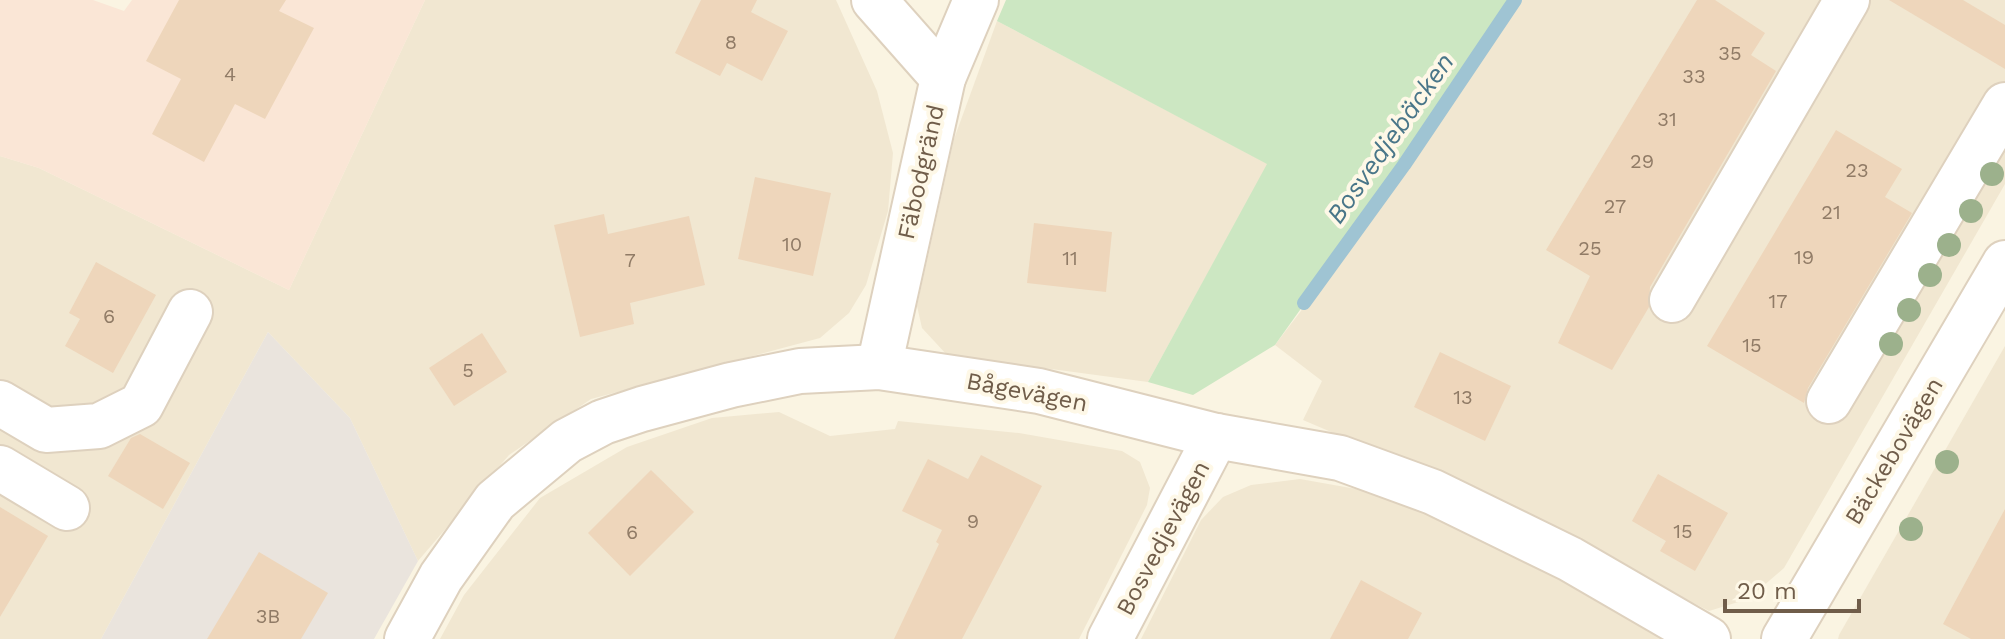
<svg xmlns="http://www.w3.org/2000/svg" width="2005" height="639" viewBox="0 0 2005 639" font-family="'Work Sans',sans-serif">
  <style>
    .residential { fill: #f1e7d1 }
    .commercial { fill: #fae6d6 }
    .industrial { fill: #eae4dd }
    .green { fill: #cce7c2 }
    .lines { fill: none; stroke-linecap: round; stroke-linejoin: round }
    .stream { stroke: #9fc4d3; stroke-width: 14 }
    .building { fill: #eed6bb }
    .minor-casing { stroke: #ded1be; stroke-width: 48 }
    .minor { stroke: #fff; stroke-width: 44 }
    .tree { fill: #9cb18c }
    .labels { text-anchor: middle; stroke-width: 8; stroke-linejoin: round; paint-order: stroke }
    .number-label { font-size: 20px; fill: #907b66 }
    .street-label { font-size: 24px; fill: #705d4a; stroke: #fef8e7 }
    .water-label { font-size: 26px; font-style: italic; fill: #497689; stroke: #fef8e7 }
  </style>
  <rect width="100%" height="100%" fill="#faf4e2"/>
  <g class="residential">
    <polygon points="425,0 836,0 877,91 893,153 888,211 866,285 849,313 820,338 591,399 509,455 418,561 350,418 268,332 101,639 0,639 0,156 39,168 289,290"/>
    <polygon points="1522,0 2005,0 2005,184 1784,568 1748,599 1709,611 1512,509 1303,420 1322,381 1275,345 1384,202"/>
    <polygon points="997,21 1268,164 1148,382 947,355 922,328 917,306 954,139"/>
    <polygon points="2005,346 2005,639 1838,639 1839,635"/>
    <polygon points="779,412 830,436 895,429 898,421 1019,433 1122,451 1140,462 1150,488 1147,505 1079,639 440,639 464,595 540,498 627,447 712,418"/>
    <polygon points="1300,479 1390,495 1517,556 1664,639 1141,639 1201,520 1223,497 1251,485"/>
  </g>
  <polygon class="commercial" points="0,0 93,0 124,11 132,0 425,0 289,290 39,168 0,156"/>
  <polygon class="industrial" points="268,332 350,418 418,561 374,639 101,639"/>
  <polygon class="green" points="1006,0 1521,0 1275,345 1193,395 1148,382 1267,164 997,21"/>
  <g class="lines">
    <polyline class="stream" points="1304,303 1404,165 1515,0"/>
  </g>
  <g class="building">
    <polygon points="179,0 286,0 279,11 314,28 265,119 235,104 204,162 152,134 181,79 146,61"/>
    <polygon points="701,0 757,0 751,12 788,31 762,81 727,63 720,76 675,53"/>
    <polygon points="1697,0 1715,0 1765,33 1751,55 1776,71 1650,287 1649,307 1612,370 1558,343 1590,276 1546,250"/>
    <polygon points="1889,0 1963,0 2005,25 2005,69"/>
    <polygon points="1836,130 1902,169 1885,197 1912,213 1808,388 1804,403 1707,346"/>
    <polygon points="755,177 831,193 813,276 738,259"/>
    <polygon points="604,214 608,234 689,216 705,285 630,303 634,324 580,337 554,225"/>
    <polygon points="1034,223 1112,232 1106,292 1027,283"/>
    <polygon points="96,262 156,295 113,373 65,346 80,319 69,313"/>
    <polygon points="482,333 507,372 454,406 429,368"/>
    <polygon points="1440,352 1511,386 1485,441 1414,407"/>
    <polygon points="140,434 190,463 163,509 108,476 131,438"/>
    <polygon points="981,455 1042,486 962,639 894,639 939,544 936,542 942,530 902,511 928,459 968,479"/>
    <polygon points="651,470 694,512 630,576 588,533"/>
    <polygon points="1658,474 1728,513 1695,571 1660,551 1666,541 1632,521"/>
    <polygon points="0,507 48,536 0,617"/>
    <polygon points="2005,509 2005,639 1971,639 1943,624"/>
    <polygon points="259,552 328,593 301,639 207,639"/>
    <polygon points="1361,580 1422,613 1408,639 1330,639"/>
  </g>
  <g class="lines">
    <defs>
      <g id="minor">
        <polyline points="874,0 943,78 879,367"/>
        <polyline points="943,78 976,0"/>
        <polyline points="1672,300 1847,0"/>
        <polyline points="1829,401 2005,105"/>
        <polyline points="0,403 46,430 99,426 141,405 190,312"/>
        <polyline points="0,468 67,508"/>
        <polyline points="407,639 441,577 495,501 567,441 603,422 642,409 731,385 800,371 879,367 1039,391 1216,436 1340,458 1433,492 1570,559 1708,639"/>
        <polyline points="1110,639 1216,436"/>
        <polyline points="1784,639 2005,263"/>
      </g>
    </defs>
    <use href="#minor" class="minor-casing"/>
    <use href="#minor" class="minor"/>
  </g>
  <g class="tree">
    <circle cx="1992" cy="174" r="12"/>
    <circle cx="1971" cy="211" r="12"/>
    <circle cx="1949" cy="245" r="12"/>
    <circle cx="1930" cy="275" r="12"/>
    <circle cx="1909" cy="310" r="12"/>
    <circle cx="1891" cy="344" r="12"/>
    <circle cx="1947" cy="462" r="12"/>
    <circle cx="1911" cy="529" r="12"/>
  </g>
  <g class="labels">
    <g class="number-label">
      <text x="731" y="49">8</text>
      <text x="1730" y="60">35</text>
      <text x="230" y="81">4</text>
      <text x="1694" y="83">33</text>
      <text x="1667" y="126">31</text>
      <text x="1642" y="168">29</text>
      <text x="1857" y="177">23</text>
      <text x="1615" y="213">27</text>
      <text x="1831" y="219">21</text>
      <text x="792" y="251">10</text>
      <text x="1590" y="255">25</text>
      <text x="1804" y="264">19</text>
      <text x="1070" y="265">11</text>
      <text x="630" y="267">7</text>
      <text x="1778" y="308">17</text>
      <text x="109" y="323">6</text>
      <text x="1752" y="352">15</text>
      <text x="468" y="377">5</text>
      <text x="1463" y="404">13</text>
      <text x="973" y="528">9</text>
      <text x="1683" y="538">15</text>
      <text x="632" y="539">6</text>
      <text x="268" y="623">3B</text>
    </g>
    <g class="street-label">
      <text transform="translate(921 172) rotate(-77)" y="8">Fäbodgränd</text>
      <text transform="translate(1027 392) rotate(11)" y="8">Bågevägen</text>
      <text transform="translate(1894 451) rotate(-59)" y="8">Bäckebovägen</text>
      <text transform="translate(1163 538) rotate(-62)" y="8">Bosvedjevägen</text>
    </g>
    <g class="water-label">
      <text transform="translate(1390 138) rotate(-55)" y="9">Bosvedjebäcken</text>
    </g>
  </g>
  <path d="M1725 599v12h134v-12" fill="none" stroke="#705d4a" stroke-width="4"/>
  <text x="1737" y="599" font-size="24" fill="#705d4a" stroke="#fef8e7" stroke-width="6" paint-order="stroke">20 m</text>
</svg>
